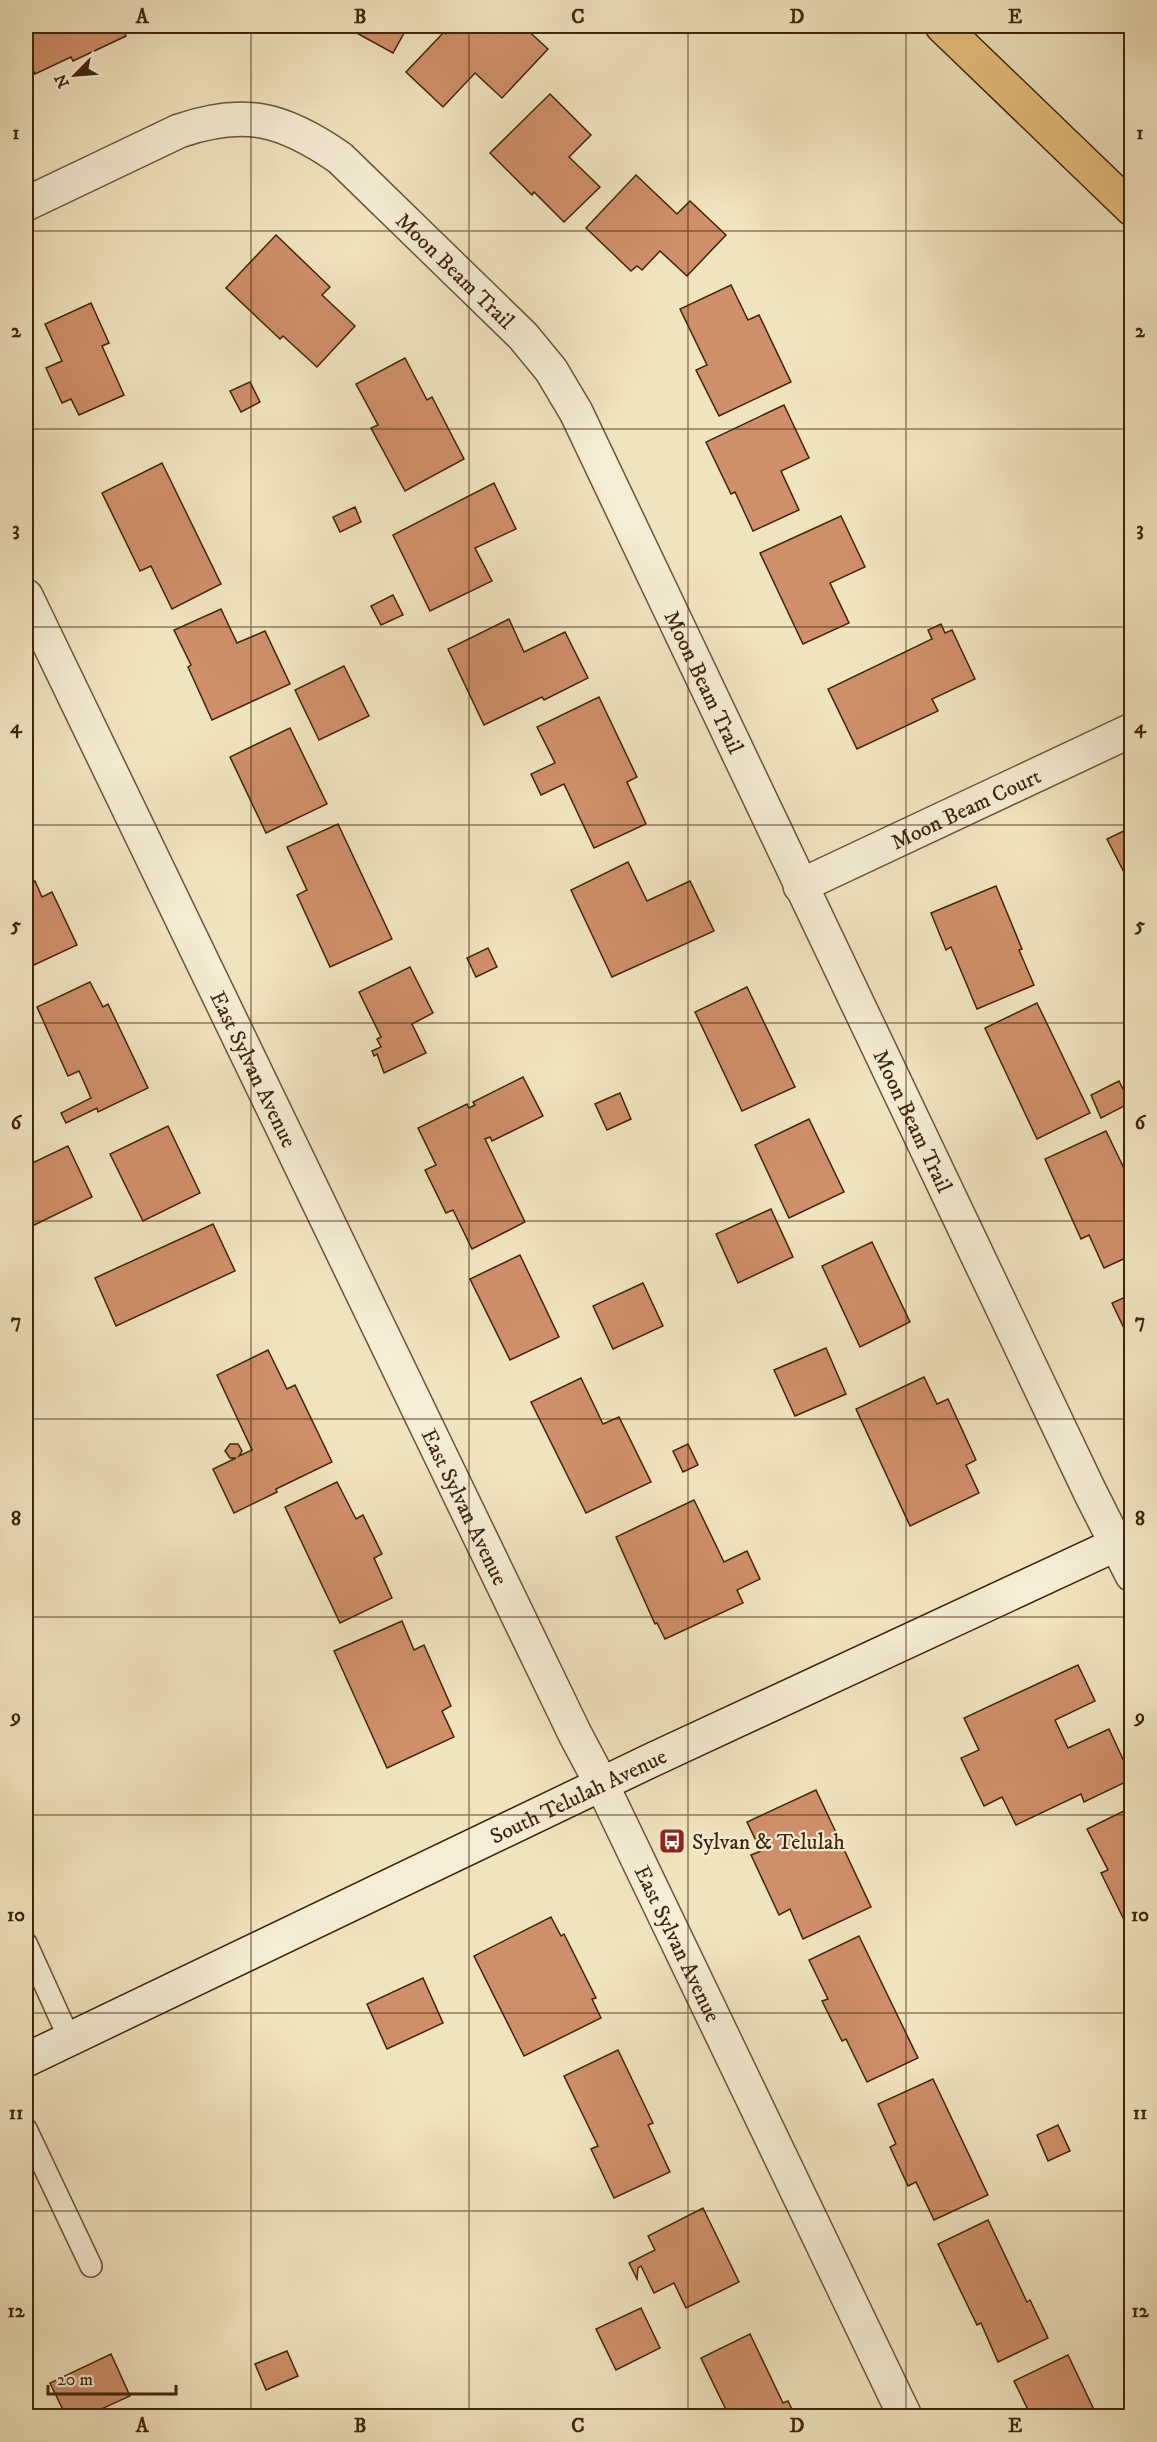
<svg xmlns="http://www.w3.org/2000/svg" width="1157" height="2442" viewBox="0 0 1157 2442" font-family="'IM FELL DW Pica',serif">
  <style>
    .building { fill: #cf8f6a; stroke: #402508; stroke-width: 1.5 }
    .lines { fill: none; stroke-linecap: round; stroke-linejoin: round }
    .lane-casing { stroke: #6c5536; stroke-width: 24 }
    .street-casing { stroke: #6c5536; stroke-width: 36 }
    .secondary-casing { stroke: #402508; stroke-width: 36 }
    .highway-casing { stroke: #402508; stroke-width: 36 }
    .lane { stroke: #f5edd5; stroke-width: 21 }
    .street { stroke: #f5edd5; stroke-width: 33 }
    .secondary { stroke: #f5edd5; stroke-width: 33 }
    .highway { stroke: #e8c280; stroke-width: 33 }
    .grid { fill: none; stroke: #402508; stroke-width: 1.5; stroke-opacity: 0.55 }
    .labels { text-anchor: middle; stroke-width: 4.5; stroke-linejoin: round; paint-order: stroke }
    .street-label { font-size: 22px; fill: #402508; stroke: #f5edd5 }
    .poi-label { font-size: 22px; fill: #402508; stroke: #f5edd5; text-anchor: start }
    .neatline { fill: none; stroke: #402508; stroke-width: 2 }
    .grid-label { font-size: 20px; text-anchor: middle; font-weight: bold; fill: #402508 }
  </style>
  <rect width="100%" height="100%" fill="#f0e4bf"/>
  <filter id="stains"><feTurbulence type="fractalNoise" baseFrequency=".00333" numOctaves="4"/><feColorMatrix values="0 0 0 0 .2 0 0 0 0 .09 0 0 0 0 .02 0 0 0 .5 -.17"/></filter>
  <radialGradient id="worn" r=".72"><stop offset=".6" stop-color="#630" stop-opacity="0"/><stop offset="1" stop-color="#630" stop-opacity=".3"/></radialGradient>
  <g class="building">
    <polygon points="26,26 122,26 126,36 73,61 71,57 35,74 26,54"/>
    <polygon points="344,26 408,26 393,53"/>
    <polygon points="454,26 523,26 548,49 502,98 475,73 443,107 406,72 444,32 446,34"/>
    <polygon points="550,94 591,135 569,157 600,187 564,222 534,192 532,195 490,153"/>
    <polygon points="636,175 677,214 690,201 726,235 687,276 660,251 642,270 637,266 631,271 586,228"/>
    <polygon points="276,235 330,287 322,295 355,326 317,367 283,336 280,339 226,288"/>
    <polygon points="731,285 748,320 759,315 791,382 719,416 696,370 707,365 680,309"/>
    <polygon points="91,303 109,343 102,346 124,395 79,415 71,399 62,403 46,368 62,361 45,324"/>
    <polygon points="405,358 427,400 432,397 464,459 405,491 371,428 378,425 356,384"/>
    <polygon points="250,382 260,402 241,412 230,391"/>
    <polygon points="784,405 809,458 781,471 799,510 753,531 735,492 731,494 706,442"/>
    <polygon points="162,463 221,584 172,609 151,566 140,571 102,493"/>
    <polygon points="494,483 516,529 475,548 492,581 430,611 393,535"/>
    <polygon points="355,507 361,522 340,532 333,517"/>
    <polygon points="841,516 865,567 830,583 849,623 803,644 760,553"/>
    <polygon points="393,595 403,615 381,625 371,606"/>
    <polygon points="221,609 237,643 265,631 290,684 212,720 188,667 191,665 174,630"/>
    <polygon points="509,619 524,652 565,632 588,678 544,700 542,697 484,725 448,649"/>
    <polygon points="941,624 945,633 952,630 975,679 932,699 938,711 857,749 828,689 932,639 928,630"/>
    <polygon points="344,666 369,716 319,740 295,690"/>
    <polygon points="599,697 637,777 627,782 646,824 594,848 564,784 541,795 531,774 555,763 537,727"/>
    <polygon points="290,728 327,804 266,833 230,757"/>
    <polygon points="338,824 392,939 330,967 297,895 307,890 287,847"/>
    <polygon points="1132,827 1132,888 1107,839"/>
    <polygon points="628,862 647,901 690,881 714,931 612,977 571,890"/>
    <polygon points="35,881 42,897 52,892 77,945 34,965 28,950 26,951 26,886"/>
    <polygon points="996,886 1022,949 1019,950 1034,985 977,1009 951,947 946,950 931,913"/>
    <polygon points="488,948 497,967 476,977 467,958"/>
    <polygon points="410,967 433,1013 412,1024 426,1053 384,1073 377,1054 374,1056 372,1051 381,1047 377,1039 381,1037 359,992"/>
    <polygon points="90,982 103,1007 108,1004 148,1088 98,1112 97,1108 66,1123 61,1113 91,1098 79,1071 68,1076 37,1007"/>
    <polygon points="747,987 795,1087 742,1111 695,1012"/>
    <polygon points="1037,1003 1090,1113 1037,1139 985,1028"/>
    <polygon points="523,1077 543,1116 492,1141 490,1137 485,1139 525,1222 472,1249 453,1210 446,1213 425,1170 436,1165 418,1128 467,1104 469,1108 475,1105 473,1102"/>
    <polygon points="1119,1081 1130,1103 1101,1118 1091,1095"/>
    <polygon points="620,1093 631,1119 607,1130 595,1104"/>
    <polygon points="809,1119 844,1192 789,1218 755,1145"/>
    <polygon points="168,1126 200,1193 143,1221 110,1154"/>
    <polygon points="1106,1131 1132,1185 1132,1255 1104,1268 1089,1235 1081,1239 1045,1159"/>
    <polygon points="68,1146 92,1197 26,1229 26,1166"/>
    <polygon points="771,1209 793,1257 738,1283 716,1234"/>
    <polygon points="213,1224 235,1271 116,1326 95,1278"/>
    <polygon points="872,1242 910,1322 860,1347 822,1266"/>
    <polygon points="520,1255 559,1337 510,1360 470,1279"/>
    <polygon points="643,1283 663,1326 613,1349 593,1306"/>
    <polygon points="1132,1294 1132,1345 1112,1303"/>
    <polygon points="826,1348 846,1394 795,1416 774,1370"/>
    <polygon points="268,1350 287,1389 295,1385 332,1462 276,1489 277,1492 234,1513 213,1469 236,1458 230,1458 225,1451 230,1444 238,1444 242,1451 239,1456 252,1450 217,1375"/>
    <polygon points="924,1377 937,1404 948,1399 976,1460 966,1465 979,1493 910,1526 856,1409"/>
    <polygon points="581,1378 603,1424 619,1417 651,1482 586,1513 531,1402"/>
    <polygon points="688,1444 698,1465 683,1472 673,1451"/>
    <polygon points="337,1482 356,1519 363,1515 382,1554 374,1558 392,1598 340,1623 285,1507"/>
    <polygon points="694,1500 724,1562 747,1551 760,1579 737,1590 743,1603 665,1639 657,1623 655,1624 616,1537"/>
    <polygon points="402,1621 414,1650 424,1645 451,1706 442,1711 454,1737 387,1768 334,1651"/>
    <polygon points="1078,1665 1095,1701 1055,1720 1068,1748 1109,1729 1132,1779 1084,1802 1081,1794 1016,1825 1002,1797 984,1806 961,1758 979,1750 964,1718"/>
    <polygon points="816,1790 871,1907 803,1939 790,1909 779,1915 751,1855 761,1851 747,1822"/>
    <polygon points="1132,1807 1132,1936 1101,1873 1108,1870 1087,1829"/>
    <polygon points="551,1917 561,1936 564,1934 596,1998 592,1999 601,2018 524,2056 474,1956"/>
    <polygon points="859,1936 918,2058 867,2082 846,2039 842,2041 822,2001 828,1999 809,1960"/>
    <polygon points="423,1978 443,2023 387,2049 367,2004"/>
    <polygon points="618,2050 653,2123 648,2125 670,2172 614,2198 591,2149 598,2146 564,2076"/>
    <polygon points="933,2079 988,2195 934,2220 916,2182 908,2186 890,2147 896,2144 878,2104"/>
    <polygon points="1058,2125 1070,2151 1048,2161 1037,2135"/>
    <polygon points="703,2208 739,2282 686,2308 674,2283 654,2293 641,2266 638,2268 637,2279 629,2263 655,2250 648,2236"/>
    <polygon points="988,2220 1027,2302 1030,2300 1048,2338 998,2362 981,2323 977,2325 938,2244"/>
    <polygon points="641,2308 660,2348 616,2370 596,2329"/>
    <polygon points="750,2334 783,2403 788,2401 795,2416 729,2416 701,2358"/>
    <polygon points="287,2351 298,2376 266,2390 255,2364"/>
    <polygon points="111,2354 130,2396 86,2416 66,2416 50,2383"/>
    <polygon points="1068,2355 1097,2416 1031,2416 1014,2381"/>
  </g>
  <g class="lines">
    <defs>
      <g id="lane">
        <polyline points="26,1943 70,2040"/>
        <polyline points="26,2129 91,2266"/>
      </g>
      <g id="street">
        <path id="s1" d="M26,204L179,131C245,108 284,119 340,158L523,336L551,370L576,412L1090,1492L1132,1575"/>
        <path id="s2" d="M26,596L575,1734L602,1785L905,2416"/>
        <path id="s3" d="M800,886L1132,730"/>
      </g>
      <g id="secondary">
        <path id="s4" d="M26,2060L654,1759L1132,1537"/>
      </g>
      <polyline id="highway" points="942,26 1132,209"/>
    </defs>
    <use href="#lane" class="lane-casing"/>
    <use href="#street" class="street-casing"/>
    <use href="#secondary" class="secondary-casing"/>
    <use href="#highway" class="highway-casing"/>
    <use href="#lane" class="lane"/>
    <use href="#street" class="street"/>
    <use href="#secondary" class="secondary"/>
    <use href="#highway" class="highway"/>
  </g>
  <path class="grid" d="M251,26V2416M469,26V2416M688,26V2416M906,26V2416M26,231H1132M26,429H1132M26,627H1132M26,825H1132M26,1023H1132M26,1221H1132M26,1419H1132M26,1617H1132M26,1815H1132M26,2013H1132M26,2211H1132"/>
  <defs>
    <symbol id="bus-square" viewBox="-11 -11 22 22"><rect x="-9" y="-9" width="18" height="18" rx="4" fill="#8f2418" stroke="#f5edd5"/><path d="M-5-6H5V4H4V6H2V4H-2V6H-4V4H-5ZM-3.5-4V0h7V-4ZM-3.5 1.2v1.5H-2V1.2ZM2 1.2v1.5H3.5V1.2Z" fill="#fff"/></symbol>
  </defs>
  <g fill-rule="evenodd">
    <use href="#bus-square" x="657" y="1826" width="30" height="30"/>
  </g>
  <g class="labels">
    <g class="street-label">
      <text dy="8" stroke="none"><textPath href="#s1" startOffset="502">Moon Beam Trail</textPath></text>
      <text dy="8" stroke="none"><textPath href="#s1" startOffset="988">Moon Beam Trail</textPath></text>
      <text dy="8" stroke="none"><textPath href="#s3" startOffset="183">Moon Beam Court</textPath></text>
      <text dy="8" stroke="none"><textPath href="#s2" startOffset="525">East Sylvan Avenue</textPath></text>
      <text dy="8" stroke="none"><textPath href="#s1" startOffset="1474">Moon Beam Trail</textPath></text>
      <text dy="8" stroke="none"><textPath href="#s2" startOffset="1011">East Sylvan Avenue</textPath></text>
      <text dy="8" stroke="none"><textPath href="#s4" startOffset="612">South Telulah Avenue</textPath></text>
      <text dy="8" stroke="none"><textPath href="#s2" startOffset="1497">East Sylvan Avenue</textPath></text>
    </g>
    <g class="poi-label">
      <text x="692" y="1849">Sylvan &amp; Telulah</text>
    </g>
  </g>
  <rect width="1157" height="2442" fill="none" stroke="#f0e4bf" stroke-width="66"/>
  <g transform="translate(75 75) rotate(245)" stroke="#f5edd5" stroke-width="4.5" paint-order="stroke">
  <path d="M0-4.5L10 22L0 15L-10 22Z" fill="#402508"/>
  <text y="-9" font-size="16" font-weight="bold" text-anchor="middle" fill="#402508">N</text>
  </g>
  <path d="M48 2385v9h128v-9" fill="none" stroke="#402508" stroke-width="3"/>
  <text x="57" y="2385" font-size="18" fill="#402508" stroke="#f5edd5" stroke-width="4.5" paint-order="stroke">20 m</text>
  <rect x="33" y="33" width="1091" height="2376" class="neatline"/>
  <g class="grid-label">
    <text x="142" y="23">A</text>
    <text x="360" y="23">B</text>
    <text x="578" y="23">C</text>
    <text x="797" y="23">D</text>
    <text x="1015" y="23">E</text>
    <text x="16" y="139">1</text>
    <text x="1140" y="139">1</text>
    <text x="16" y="337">2</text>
    <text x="1140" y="337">2</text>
    <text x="16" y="535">3</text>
    <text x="1140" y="535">3</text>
    <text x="16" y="733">4</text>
    <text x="1140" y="733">4</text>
    <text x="16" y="931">5</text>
    <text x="1140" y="931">5</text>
    <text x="16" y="1129">6</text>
    <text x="1140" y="1129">6</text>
    <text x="16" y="1327">7</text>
    <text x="1140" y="1327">7</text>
    <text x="16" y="1525">8</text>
    <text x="1140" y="1525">8</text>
    <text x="16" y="1723">9</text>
    <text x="1140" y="1723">9</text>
    <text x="16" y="1921">10</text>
    <text x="1140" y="1921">10</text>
    <text x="16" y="2119">11</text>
    <text x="1140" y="2119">11</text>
    <text x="16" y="2317">12</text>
    <text x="1140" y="2317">12</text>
    <text x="142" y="2432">A</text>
    <text x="360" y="2432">B</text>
    <text x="578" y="2432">C</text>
    <text x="797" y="2432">D</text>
    <text x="1015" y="2432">E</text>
  </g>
  <rect width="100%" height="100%" filter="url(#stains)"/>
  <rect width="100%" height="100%" fill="url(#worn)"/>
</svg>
